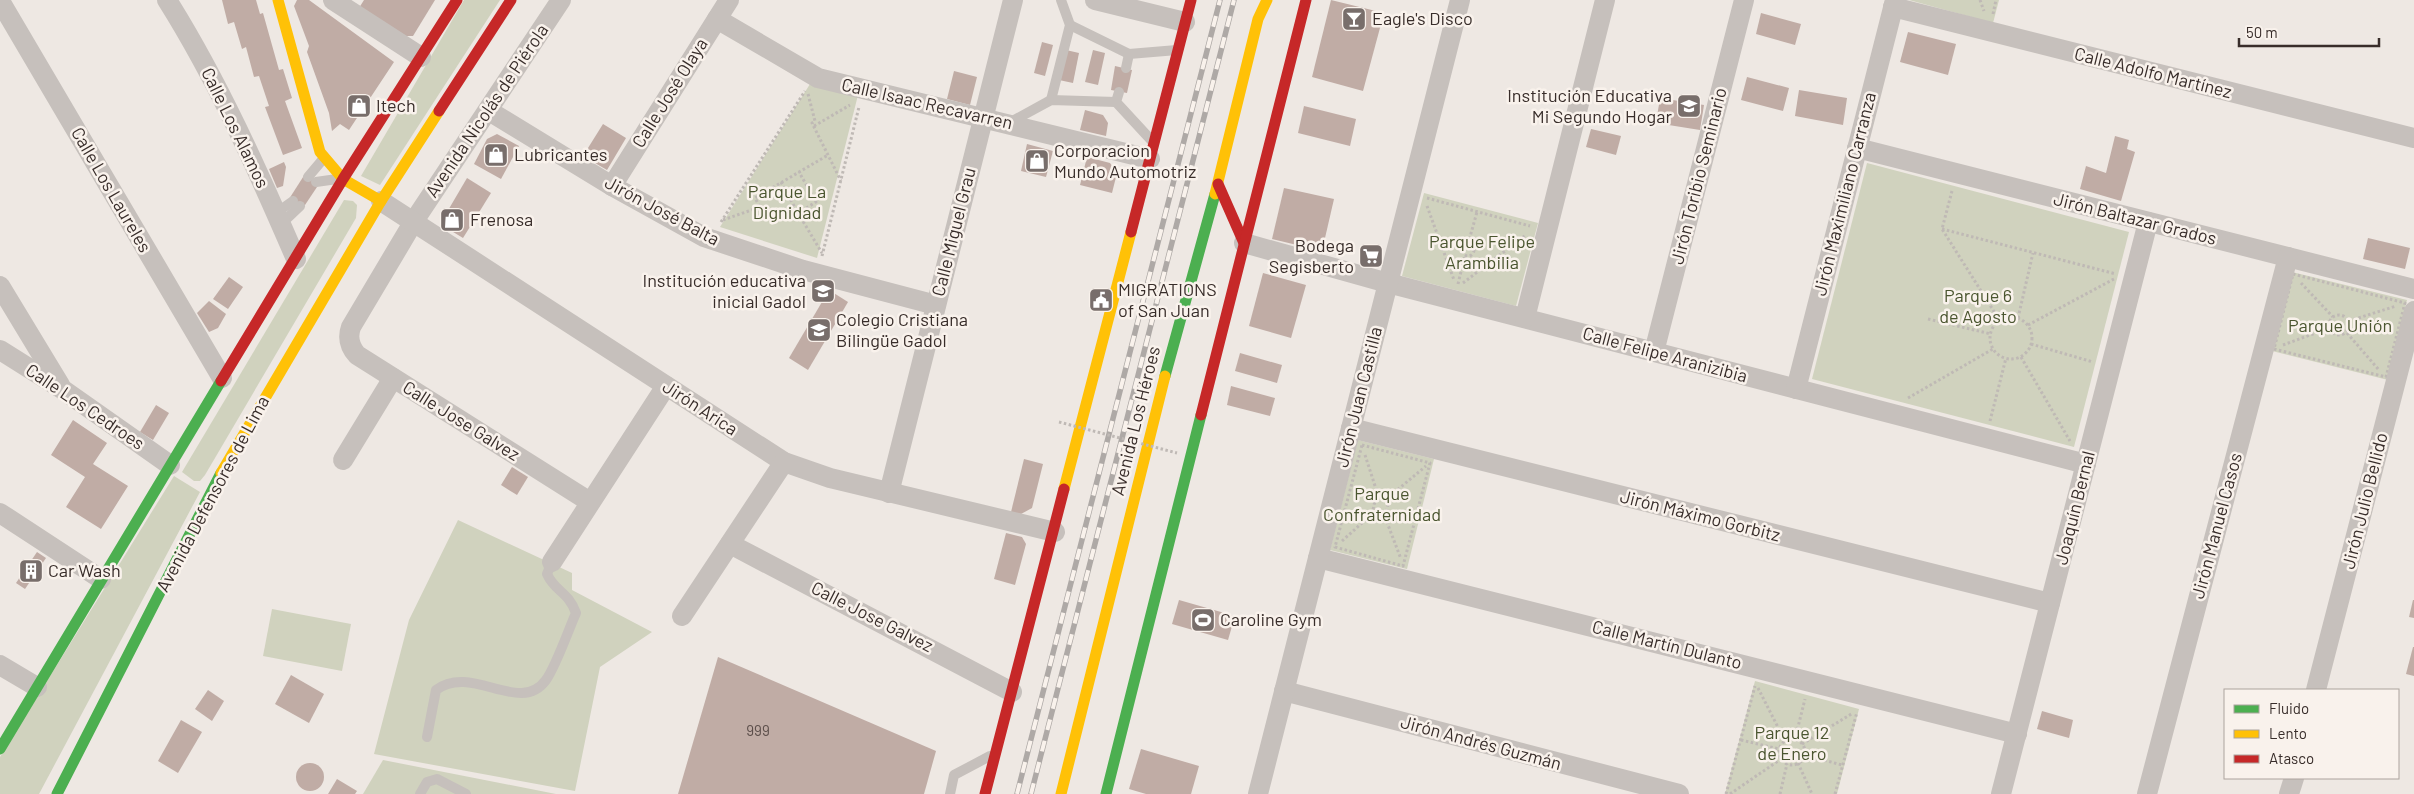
<svg xmlns="http://www.w3.org/2000/svg" width="2414" height="794" viewBox="0 0 2414 794" font-family="Barlow,sans-serif">
  <style>
    .green { fill: #d0d2be }
    .building { fill: #c0aca5 }
    .lines { fill: none; stroke-linecap: round; stroke-linejoin: round }
    .path { stroke: #bfb9b5; stroke-width: 3; stroke-dasharray: 2.5 2.5; stroke-linecap: butt }
    .lane { stroke: #c6c0bc; stroke-width: 10 }
    .street { stroke: #c6c0bc; stroke-width: 20 }
    .fast { stroke: #4caf50; stroke-width: 11 }
    .slow { stroke: #ffc107; stroke-width: 11 }
    .jam { stroke: #c62828; stroke-width: 11 }
    .rail-casing { stroke: #aea9a6; stroke-width: 5.5 }
    .rail { stroke: #f9f2ec; stroke-width: 4; stroke-dasharray: 11; stroke-linecap: butt }
    .path-bridge { stroke: #bfb9b5; stroke-width: 3; stroke-dasharray: 2.5 2.5; stroke-linecap: butt }
    .labels { text-anchor: middle; stroke-width: 5; stroke-linejoin: round; paint-order: stroke }
    .number-label { font-size: 15px; fill: #5a4d49 }
    .poi-label { font-size: 18px; fill: #382d2a; stroke: #f9f2ec; text-anchor: start }
    .street-label { font-size: 18px; fill: #382d2a; stroke: #f9f2ec }
    .park-label { font-size: 18px; fill: #4a552f; stroke: #f9f2ec }
  </style>
  <rect width="100%" height="100%" fill="#eee8e3"/>
  <g class="green">
    <polygon points="464,0 500,0 380,185 361,176"/>
    <polygon points="1909,0 1999,0 1993,23"/>
    <polygon points="810,84 858,95 817,258 720,227"/>
    <polygon points="1867,163 2129,232 2074,447 1812,379"/>
    <polygon points="1424,193 1538,223 1516,306 1402,276"/>
    <polygon points="344,200 353,201 357,205 356,218 205,475 200,481 194,481 182,472"/>
    <polygon points="2292,272 2407,300 2388,380 2272,351"/>
    <polygon points="1358,440 1434,459 1407,569 1330,550"/>
    <polygon points="174,476 200,492 39,794 0,794 0,757"/>
    <polygon points="458,520 572,573 572,590 652,632 600,667 575,791 374,754 409,620"/>
    <polygon points="272,609 351,624 342,671 263,656"/>
    <polygon points="1755,681 1859,709 1837,794 1725,794"/>
    <polygon points="383,760 556,794 363,794"/>
  </g>
  <g class="building">
    <polygon points="222,0 256,0 260,14 263,13 279,70 283,69 292,98 285,101 302,148 283,155 265,107 269,106 259,76 254,77 246,47 242,49 234,22 228,24"/>
    <polygon points="297,0 309,0 394,62 349,130 340,124 332,131 329,113 307,52 309,46 294,6"/>
    <polygon points="364,0 435,0 413,36 402,36 359,8"/>
    <polygon points="1331,0 1384,13 1363,91 1312,77"/>
    <polygon points="1761,13 1801,24 1795,45 1756,34"/>
    <polygon points="1908,32 1956,44 1948,75 1900,62"/>
    <polygon points="1042,42 1053,45 1045,76 1034,73"/>
    <polygon points="1066,50 1079,53 1073,83 1059,80"/>
    <polygon points="1093,50 1105,53 1098,85 1085,82"/>
    <polygon points="1115,66 1132,70 1127,93 1111,90"/>
    <polygon points="954,71 977,77 970,105 947,99"/>
    <polygon points="1747,77 1789,88 1783,111 1741,100"/>
    <polygon points="1799,90 1847,98 1843,125 1795,116"/>
    <polygon points="1660,98 1704,105 1700,130 1656,123"/>
    <polygon points="1304,106 1356,119 1350,146 1298,133"/>
    <polygon points="1085,110 1103,115 1108,123 1106,136 1080,130"/>
    <polygon points="603,124 626,138 607,170 583,156"/>
    <polygon points="1591,129 1621,136 1616,155 1586,147"/>
    <polygon points="497,134 519,146 501,179 474,164 487,139"/>
    <polygon points="2115,136 2129,140 2127,149 2135,152 2121,201 2080,189 2086,166 2106,173"/>
    <polygon points="1027,144 1053,151 1046,177 1021,171"/>
    <polygon points="1087,157 1110,163 1117,173 1112,193 1080,185"/>
    <polygon points="284,162 286,167 283,186 277,188 269,169"/>
    <polygon points="305,174 319,184 303,208 289,199"/>
    <polygon points="467,178 491,193 463,238 440,224"/>
    <polygon points="1284,188 1334,199 1322,251 1272,239"/>
    <polygon points="2368,238 2410,248 2405,269 2363,259"/>
    <polygon points="1263,273 1306,285 1291,338 1249,326"/>
    <polygon points="229,277 243,287 228,309 213,299"/>
    <polygon points="829,290 848,302 808,370 789,358"/>
    <polygon points="209,301 226,314 218,328 209,332 197,313"/>
    <polygon points="1240,353 1282,365 1277,383 1235,371"/>
    <polygon points="1231,386 1275,398 1270,416 1227,405"/>
    <polygon points="156,405 169,413 153,440 140,432"/>
    <polygon points="73,420 107,443 93,464 128,486 101,529 66,507 85,477 51,455"/>
    <polygon points="1024,459 1043,464 1032,508 1021,514 1011,512"/>
    <polygon points="512,467 528,477 517,495 501,485"/>
    <polygon points="1006,533 1022,537 1026,544 1015,585 994,579"/>
    <polygon points="37,552 46,558 25,589 16,583"/>
    <polygon points="1179,600 1235,616 1228,640 1172,624"/>
    <polygon points="2413,600 2414,600 2414,618 2409,617"/>
    <polygon points="2413,647 2414,647 2414,676 2406,674"/>
    <polygon points="718,657 936,751 924,794 678,794"/>
    <polygon points="291,675 324,694 309,723 275,704"/>
    <polygon points="208,690 224,701 212,721 195,709"/>
    <polygon points="2042,711 2073,720 2069,738 2037,729"/>
    <polygon points="181,720 202,732 178,773 158,761"/>
    <polygon points="1141,749 1199,766 1191,794 1146,794 1129,789"/>
    <circle cx="310" cy="777" r="14"/>
    <polygon points="337,779 357,791 355,794 328,794"/>
  </g>
  <g class="lines">
    <g class="path">
      <polyline points="1980,0 1984,11"/>
      <polyline points="1993,14 1996,0"/>
      <polyline points="808,94 815,121 812,123 841,181"/>
      <polyline points="814,126 850,105"/>
      <polyline points="781,182 798,213 816,202 799,172"/>
      <polyline points="1952,191 1942,229 2000,321"/>
      <polyline points="1427,198 1530,226"/>
      <polyline points="1427,206 1454,280"/>
      <polyline points="798,213 822,253"/>
      <polyline points="723,220 760,207 755,198 828,155"/>
      <polyline points="721,222 805,91"/>
      <polyline points="1942,229 2116,274"/>
      <polyline points="1468,244 1477,212"/>
      <circle cx="1468" cy="250" r="6"/>
      <polyline points="822,256 859,107"/>
      <polygon points="2293,274 2405,303 2386,377 2274,349"/>
      <polyline points="1463,283 1526,235"/>
      <polyline points="2301,283 2333,317"/>
      <polyline points="1458,284 1465,255"/>
      <circle cx="2339" cy="325" r="10"/>
      <circle cx="2011" cy="338" r="21"/>
      <polyline points="2018,318 2033,253"/>
      <polyline points="1928,319 1991,334"/>
      <polyline points="2349,321 2396,306"/>
      <polyline points="2028,325 2114,279"/>
      <polyline points="2347,333 2379,370"/>
      <polyline points="2031,344 2093,362"/>
      <polyline points="2283,345 2329,328"/>
      <polyline points="2021,357 2070,441"/>
      <polyline points="1908,398 1993,349"/>
      <polyline points="1990,421 2006,358"/>
      <polygon points="1362,445 1430,463 1403,566 1335,547"/>
      <polyline points="1365,455 1377,492"/>
      <polyline points="1390,496 1426,466"/>
      <polyline points="1385,517 1401,559"/>
      <polyline points="1342,541 1372,514 1377,492 1390,496 1385,517 1372,514"/>
      <polyline points="1758,688 1785,741"/>
      <circle cx="1792" cy="752" r="13"/>
      <polyline points="1795,739 1805,699"/>
      <polyline points="1741,740 1779,749"/>
      <polyline points="1802,744 1853,713"/>
      <polyline points="1805,755 1842,765"/>
      <polyline points="1798,763 1812,794"/>
      <polyline points="1726,794 1755,686"/>
      <polyline points="1730,794 1781,759"/>
      <polyline points="1780,794 1787,764"/>
      <polyline points="1835,794 1857,712"/>
    </g>
    <g class="lane">
      <polyline points="1070,25 1129,54"/>
      <polyline points="1126,68 1129,54 1177,50"/>
      <polyline points="1119,92 1116,102 1152,141"/>
      <polyline points="1051,100 1070,25 1061,0"/>
      <polyline points="1009,123 1051,100 1116,102"/>
      <polyline points="308,177 324,158"/>
      <polyline points="316,182 337,179"/>
      <polyline points="276,213 293,201"/>
      <polyline points="281,224 300,206"/>
      <path d="M427,737L436,690C472,663 520,716 546,680C556,666 568,631 576,613C568,591 555,592 547,574L552,562"/>
      <polyline points="420,794 427,782 437,779 466,794"/>
      <polyline points="950,794 954,775 990,756"/>
    </g>
    <g class="street">
      <path d="M167,0C218,81 258,171 296,259"/>
      <polyline points="333,0 421,57"/>
      <path d="M561,0L414,221L351,327C347,338 350,347 357,355L590,502"/>
      <polyline points="1095,0 1185,22"/>
      <polyline points="0,1 222,378"/>
      <polyline points="1893,7 2414,138"/>
      <polyline points="717,19 818,78 1150,159"/>
      <polyline points="489,111 612,186 704,237 803,270 936,305"/>
      <polyline points="1857,148 2414,289"/>
      <polyline points="612,186 729,0"/>
      <polyline points="381,201 784,462 830,478 1055,532"/>
      <polyline points="1244,243 1388,283 2086,464"/>
      <polyline points="0,286 60,385"/>
      <polyline points="1525,318 1605,0"/>
      <polyline points="0,350 62,389 170,465"/>
      <polyline points="1654,352 1744,0"/>
      <polyline points="1796,389 1895,0"/>
      <polyline points="1351,428 2050,603"/>
      <polyline points="343,460 393,378"/>
      <polyline points="889,493 1013,0"/>
      <polyline points="0,513 101,579"/>
      <polyline points="730,544 1012,692"/>
      <polyline points="1318,558 2017,734"/>
      <polyline points="552,562 666,386"/>
      <polyline points="682,616 784,462"/>
      <polyline points="0,665 37,687"/>
      <polyline points="2316,690 2414,311"/>
      <polyline points="1284,691 1679,794"/>
      <polyline points="1258,794 1460,0"/>
      <polyline points="2001,794 2148,222"/>
      <polyline points="2147,794 2288,257"/>
      <polyline points="2289,794 2294,778"/>
    </g>
    <g class="fast">
      <polyline points="1165,376 1215,194"/>
      <polyline points="0,749 221,381"/>
      <polyline points="57,794 221,473"/>
      <polyline points="1106,794 1201,415"/>
    </g>
    <g class="slow">
      <polyline points="278,0 320,152 343,179 381,201"/>
      <polyline points="1215,194 1258,19 1267,0"/>
      <polyline points="221,473 381,201 439,111"/>
      <polyline points="1064,489 1131,232"/>
      <polyline points="1061,794 1165,376"/>
    </g>
    <g class="jam">
      <polyline points="439,111 511,0"/>
      <polyline points="1218,184 1244,243"/>
      <polyline points="1131,232 1191,0"/>
      <polyline points="221,381 343,179 457,0"/>
      <polyline points="1201,415 1306,0"/>
      <polyline points="985,794 1064,489"/>
    </g>
    <defs>
      <g id="rail">
        <polyline points="1017,794 1220,0"/>
        <polyline points="1031,794 1234,0"/>
      </g>
    </defs>
    <use href="#rail" class="rail-casing"/>
    <use href="#rail" class="rail"/>
    <polyline class="path-bridge" points="1059,422 1177,453"/>
  </g>
  <defs>
    <symbol id="bar-square" viewBox="-11 -11 22 22"><rect x="-9" y="-9" width="18" height="18" rx="4" fill="#786e6b" stroke="#f9f2ec"/><path d="M-6-5H6L.8 .8V4.5H3.5V6h-7V4.5H-.8V.8Z" fill="#fff"/></symbol>
    <symbol id="shop-square" viewBox="-11 -11 22 22"><rect x="-9" y="-9" width="18" height="18" rx="4" fill="#786e6b" stroke="#f9f2ec"/><path d="M-5-2.5h2.3a2.7 3.5 0 0 1 5.4 0H5L5.5 6h-11ZM-1.5-2.5h3a1.5 2.3 0 0 0-3 0Z" fill="#fff"/></symbol>
    <symbol id="school-square" viewBox="-11 -11 22 22"><rect x="-9" y="-9" width="18" height="18" rx="4" fill="#786e6b" stroke="#f9f2ec"/><path d="M0-5L7-2L0 1L-7-2ZM-4 1L0 2.5L4 1V4Q0 6-4 4Z" fill="#fff"/></symbol>
    <symbol id="supermarket-square" viewBox="-11 -11 22 22"><rect x="-9" y="-9" width="18" height="18" rx="4" fill="#786e6b" stroke="#f9f2ec"/><path d="M-6-5.5h2.5l.6 2H6L4.5 2H-2.5L-4.4-4H-6ZM-1.5 3.2a1.3 1.3 0 1 0 .1 0ZM3 3.2a1.3 1.3 0 1 0 .1 0Z" fill="#fff"/></symbol>
    <symbol id="civic-square" viewBox="-11 -11 22 22"><rect x="-9" y="-9" width="18" height="18" rx="4" fill="#786e6b" stroke="#f9f2ec"/><path d="M-.6-6.5H3V-4.5H.6V-3L4-1V1h2V6H-6V1h2V-1L-.6-3ZM-1.2 2.5V6h2.4V2.5Z" fill="#fff"/></symbol>
    <symbol id="building-square" viewBox="-11 -11 22 22"><rect x="-9" y="-9" width="18" height="18" rx="4" fill="#786e6b" stroke="#f9f2ec"/><path d="M-4-6H4V6H1V3H-1V6H-4ZM-2.5-4.3h1.7v1.8h-1.7ZM.8-4.3h1.7v1.8H.8ZM-2.5-1h1.7V.8h-1.7ZM.8-1h1.7V.8H.8Z" fill="#fff"/></symbol>
    <symbol id="stadium-square" viewBox="-11 -11 22 22"><rect x="-9" y="-9" width="18" height="18" rx="4" fill="#786e6b" stroke="#f9f2ec"/><path d="M0-5a6.5 5 0 1 0 0 10a6.5 5 0 1 0 0-10ZM-3.5-1.8h7v3.6h-7Z" fill="#fff"/></symbol>
  </defs>
  <g fill-rule="evenodd">
    <use href="#bar-square" x="1340" y="5" width="28" height="28"/>
    <use href="#shop-square" x="345" y="92" width="28" height="28"/>
    <use href="#school-square" x="1675" y="92" width="28" height="28"/>
    <use href="#shop-square" x="482" y="141" width="28" height="28"/>
    <use href="#shop-square" x="1023" y="147" width="28" height="28"/>
    <use href="#shop-square" x="438" y="206" width="28" height="28"/>
    <use href="#supermarket-square" x="1357" y="242" width="28" height="28"/>
    <use href="#school-square" x="809" y="277" width="28" height="28"/>
    <use href="#civic-square" x="1087" y="286" width="28" height="28"/>
    <use href="#school-square" x="805" y="316" width="28" height="28"/>
    <use href="#building-square" x="17" y="557" width="28" height="28"/>
    <use href="#stadium-square" x="1189" y="606" width="28" height="28"/>
  </g>
  <g class="labels">
    <g class="number-label">
      <text x="758" y="736">999</text>
    </g>
    <g class="poi-label">
      <text x="1372" y="25">Eagle's Disco</text>
      <text x="1672" y="102" text-anchor="end">Institución Educativa<tspan x="1672" dy="21">Mi Segundo Hogar</tspan></text>
      <text x="376" y="112">Itech</text>
      <text x="1054" y="157">Corporacion<tspan x="1054" dy="21">Mundo Automotriz</tspan></text>
      <text x="514" y="161">Lubricantes</text>
      <text x="470" y="226">Frenosa</text>
      <text x="1354" y="252" text-anchor="end">Bodega<tspan x="1354" dy="21">Segisberto</tspan></text>
      <text x="806" y="287" text-anchor="end">Institución educativa<tspan x="806" dy="21">inicial Gadol</tspan></text>
      <text x="1118" y="296">MIGRATIONS<tspan x="1118" dy="21">of San Juan</tspan></text>
      <text x="836" y="326">Colegio Cristiana<tspan x="836" dy="21">Bilingüe Gadol</tspan></text>
      <text x="48" y="577">Car Wash</text>
      <text x="1220" y="626">Caroline Gym</text>
    </g>
    <g class="street-label">
      <text transform="translate(2153 73) rotate(14)" y="6">Calle Adolfo Martínez</text>
      <text transform="translate(670 93) rotate(-58)" y="6">Calle José Olaya</text>
      <text transform="translate(927 104) rotate(13)" y="6">Calle Isaac Recavarren</text>
      <text transform="translate(487 111) rotate(-56)" y="6">Avenida Nicolás de Piérola</text>
      <text transform="translate(235 128) rotate(64)" y="6">Calle Los Alamos</text>
      <text transform="translate(1699 176) rotate(-76)" y="6">Jirón Toribio Seminario</text>
      <text transform="translate(111 190) rotate(60)" y="6">Calle Los Laureles</text>
      <text transform="translate(1845 194) rotate(-76)" y="6">Jirón Maximiliano Carranza</text>
      <text transform="translate(662 211) rotate(28)" y="6">Jirón José Balta</text>
      <text transform="translate(2135 219) rotate(14)" y="6">Jirón Baltazar Grados</text>
      <text transform="translate(954 232) rotate(-76)" y="6">Calle Miguel Grau</text>
      <text transform="translate(1665 355) rotate(15)" y="6">Calle Felipe Aranizibia</text>
      <text transform="translate(1359 397) rotate(-76)" y="6">Jirón Juan Castilla</text>
      <text transform="translate(85 407) rotate(34)" y="6">Calle Los Cedroes</text>
      <text transform="translate(700 408) rotate(33)" y="6">Jirón Arica</text>
      <text transform="translate(461 421) rotate(32)" y="6">Calle Jose Galvez</text>
      <text transform="translate(1136 421) rotate(-76)" y="6">Avenida Los Héroes</text>
      <text transform="translate(213 494) rotate(-62)" y="6">Avenida Defensores de Lima</text>
      <text transform="translate(2365 501) rotate(-76)" y="6">Jirón Julio Bellido</text>
      <text transform="translate(2075 508) rotate(-76)" y="6">Joaquín Bernal</text>
      <text transform="translate(1700 516) rotate(14)" y="6">Jirón Máximo Gorbitz</text>
      <text transform="translate(2217 526) rotate(-75)" y="6">Jirón Manuel Casos</text>
      <text transform="translate(872 617) rotate(27)" y="6">Calle Jose Galvez</text>
      <text transform="translate(1667 645) rotate(14)" y="6">Calle Martín Dulanto</text>
      <text transform="translate(1481 743) rotate(15)" y="6">Jirón Andrés Guzmán</text>
    </g>
    <g class="park-label">
      <text x="787" y="198">Parque La<tspan x="787" dy="21">Dignidad</tspan></text>
      <text x="1482" y="248">Parque Felipe<tspan x="1482" dy="21">Arambilia</tspan></text>
      <text x="1978" y="302">Parque 6<tspan x="1978" dy="21">de Agosto</tspan></text>
      <text x="2340" y="332">Parque Unión</text>
      <text x="1382" y="500">Parque<tspan x="1382" dy="21">Confraternidad</tspan></text>
      <text x="1792" y="739">Parque 12<tspan x="1792" dy="21">de Enero</tspan></text>
    </g>
  </g>
  <rect x="2224" y="689" width="175" height="90" fill="#f9f2ec" stroke="#aca39e"/>
  <rect x="2234" y="705" width="25" height="8" fill="#4caf50" stroke="#aca39e"/>
  <text x="2269" y="714" font-size="15" fill="#382d2a">Fluido</text>
  <rect x="2234" y="730" width="25" height="8" fill="#ffc107" stroke="#aca39e"/>
  <text x="2269" y="739" font-size="15" fill="#382d2a">Lento</text>
  <rect x="2234" y="755" width="25" height="8" fill="#c62828" stroke="#aca39e"/>
  <text x="2269" y="764" font-size="15" fill="#382d2a">Atasco</text>
  <path d="M2239 38v8h140v-8" fill="none" stroke="#382d2a" stroke-width="2.5"/>
  <text x="2246" y="38" font-size="15" fill="#382d2a" stroke="#f9f2ec" stroke-width="4" paint-order="stroke">50 m</text>
</svg>
